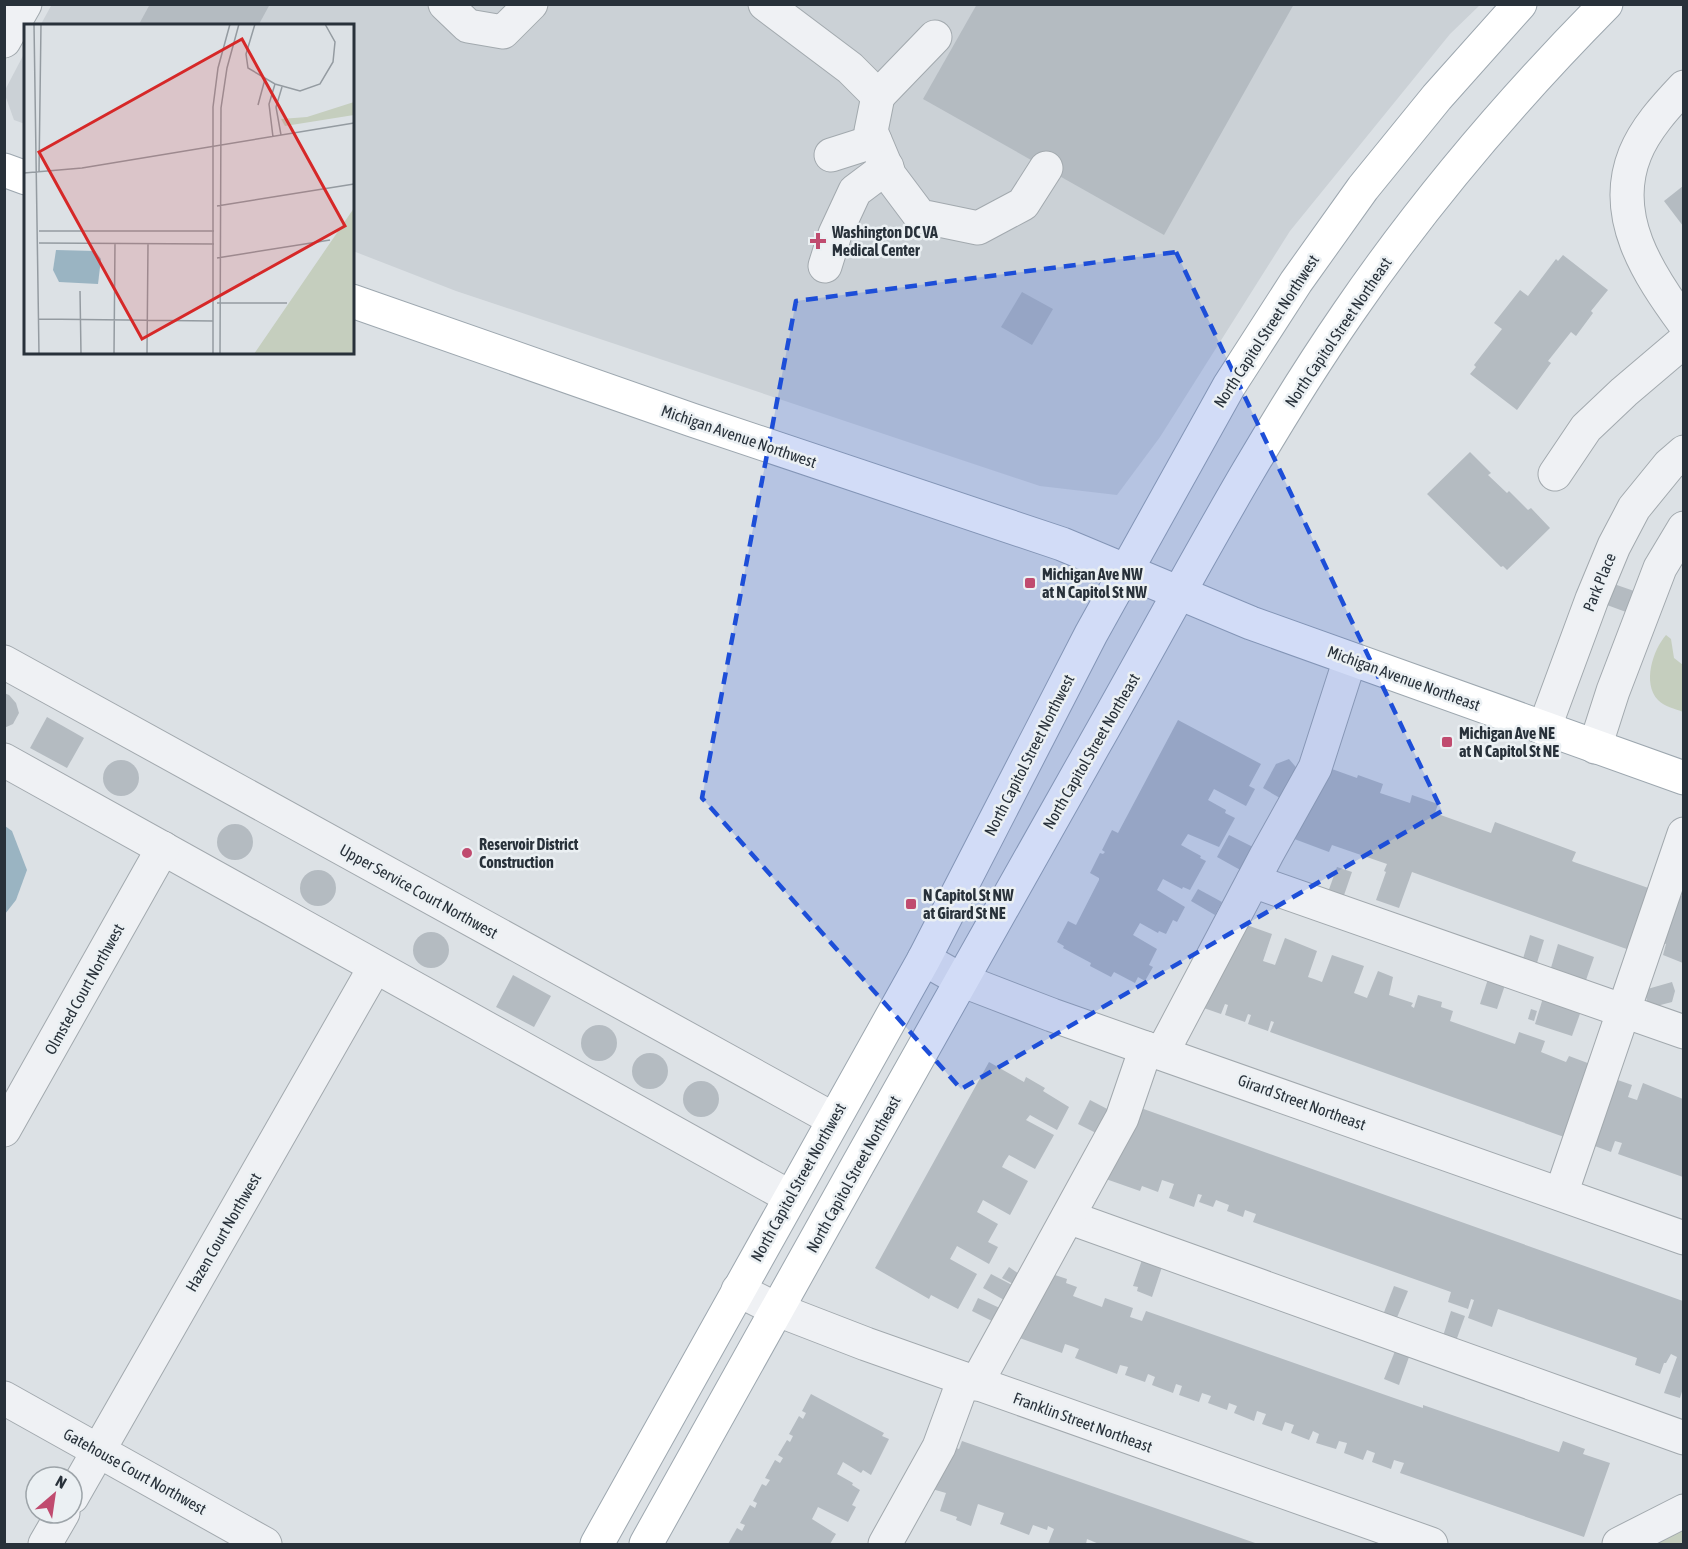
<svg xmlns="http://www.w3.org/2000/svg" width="1688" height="1549" viewBox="0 0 1688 1549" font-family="'Asap Condensed',sans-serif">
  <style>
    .built { fill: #cbd1d6 }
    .green { fill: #c5cebe }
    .water { fill: #9ab4c2 }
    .building { fill: #b4bbc1 }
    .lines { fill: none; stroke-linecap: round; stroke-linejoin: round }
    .minor-casing { stroke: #a2a9ae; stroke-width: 35 }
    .major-casing { stroke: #9da7af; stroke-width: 35 }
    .minor { stroke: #eff1f4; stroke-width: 33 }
    .major { stroke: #fff; stroke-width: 33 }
    .marked { fill: #1d4ed8; fill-opacity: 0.2; stroke: #1d4ed8; stroke-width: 4.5; stroke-dasharray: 12 8; stroke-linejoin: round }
    .poi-dot { fill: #c04b6f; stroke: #ebf0f3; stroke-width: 2 }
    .labels { text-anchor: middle; stroke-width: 5; stroke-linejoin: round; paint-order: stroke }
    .poi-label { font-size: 16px; font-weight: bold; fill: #28313a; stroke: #ebf0f3; text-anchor: start }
    .street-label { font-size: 16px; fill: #28313a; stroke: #ebf0f3 }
    .inset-road { fill: none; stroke: #949ba1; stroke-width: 1.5 }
    .view { fill: #d62828; fill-opacity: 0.15; stroke: #d62828; stroke-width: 3 }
    .inset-edge { fill: none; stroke: #28313a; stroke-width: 3 }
  </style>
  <rect width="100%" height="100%" fill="#dce1e5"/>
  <g class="built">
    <polygon points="52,4 1480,5 1450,34 1290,231 1160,437 1117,495 1040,486 456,291 353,251 352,26 40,26"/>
    <polygon points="25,52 25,124 14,120 4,92"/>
  </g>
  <g class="green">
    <path d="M1666,635L1671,639L1674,658L1683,665V712C1676,709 1663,706 1658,700C1642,683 1653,650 1666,635Z"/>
    <polygon points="1683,1527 1683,1544 1648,1544"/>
  </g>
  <polygon class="water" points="5,826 12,831 27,870 16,900 5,914"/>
  <g class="building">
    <polygon points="150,4 270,4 258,26 138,26"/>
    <polygon points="977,4 1294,4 1164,235 923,99"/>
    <polygon points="1683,186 1683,226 1664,201"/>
    <polygon points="1563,255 1608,290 1591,311 1593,313 1576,336 1571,332 1548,361 1551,363 1517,410 1470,374 1476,367 1474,365 1502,329 1494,323 1520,290 1528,296 1556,259 1558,261"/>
    <polygon points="1022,292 1053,309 1032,345 1001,327"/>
    <polygon points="1470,452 1491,473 1488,475 1507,493 1509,491 1528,510 1531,508 1550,528 1507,570 1503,566 1501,567 1427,494"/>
    <polygon points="1614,584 1634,591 1626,612 1607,605"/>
    <polygon points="4,693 9,695 16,703 19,713 13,724 4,728"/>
    <polygon points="47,717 84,738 67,768 30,748"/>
    <polygon points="1178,720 1261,764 1249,786 1255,789 1246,806 1214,789 1208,800 1226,810 1225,813 1235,818 1219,847 1188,834 1181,845 1201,856 1200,858 1206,861 1190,890 1183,887 1182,889 1163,879 1157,890 1185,907 1177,922 1173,920 1166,934 1159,931 1158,933 1140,923 1133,935 1157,949 1149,965 1153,967 1145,981 1138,977 1135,983 1114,972 1111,977 1090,966 1091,963 1063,948 1064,946 1057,942 1068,921 1076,925 1099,880 1099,878 1090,873 1100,853 1103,854 1105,852 1102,850 1112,830 1118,833"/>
    <polygon points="1289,759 1300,772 1285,801 1263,788 1276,764"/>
    <circle cx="121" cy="778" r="18"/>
    <polygon points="1329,768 1357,778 1358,775 1383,784 1380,793 1410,803 1412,795 1438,804 1435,813 1491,833 1495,822 1576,852 1572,861 1574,862 1657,891 1635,952 1412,872 1399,908 1376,900 1386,872 1384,871 1387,864 1332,845 1329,852 1289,837"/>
    <circle cx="235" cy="842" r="18"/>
    <polygon points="1229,835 1257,849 1244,872 1217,857"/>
    <polygon points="1337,867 1352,872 1342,901 1327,895"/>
    <circle cx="318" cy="888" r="18"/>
    <polygon points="1198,889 1222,902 1215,915 1191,901"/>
    <polygon points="1677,894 1683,896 1683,963 1663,955 1666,944 1661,942"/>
    <polygon points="1241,923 1272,934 1263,961 1275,965 1285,938 1317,951 1308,977 1314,979 1322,982 1332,955 1364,966 1354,993 1367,998 1378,971 1393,977 1389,995 1413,1003 1411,1006 1414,1008 1418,995 1442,1002 1441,1007 1453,1011 1450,1021 1515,1044 1519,1032 1545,1041 1541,1052 1566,1062 1569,1056 1593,1065 1567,1138 1270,1032 1274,1022 1271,1021 1268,1031 1248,1024 1251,1015 1248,1014 1245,1022 1225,1015 1228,1005 1225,1004 1221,1014 1198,1006"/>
    <circle cx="431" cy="950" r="18"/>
    <polygon points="1530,935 1544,940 1536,966 1522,962"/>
    <polygon points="1558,944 1594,957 1585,983 1550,971"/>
    <polygon points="513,975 551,996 534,1027 496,1007"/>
    <polygon points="1488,979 1505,985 1497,1009 1480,1004"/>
    <polygon points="1672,982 1675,991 1672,1002 1649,1008 1644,990"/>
    <polygon points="1543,998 1581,1011 1572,1036 1535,1024"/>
    <polygon points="1531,1009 1537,1011 1534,1021 1528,1019"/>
    <circle cx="599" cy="1043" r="18"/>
    <circle cx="650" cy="1071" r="18"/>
    <polygon points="989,1062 1024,1082 1026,1077 1045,1088 1043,1091 1069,1107 1057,1130 1030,1115 1026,1120 1054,1135 1035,1169 1009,1155 1005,1161 1002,1167 1028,1181 1010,1215 983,1200 977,1212 998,1224 988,1242 998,1247 989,1264 957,1246 950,1259 977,1274 958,1309 931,1295 929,1299 875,1268"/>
    <polygon points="1612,1078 1632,1085 1628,1097 1637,1100 1643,1083 1683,1099 1683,1177 1618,1154 1622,1143 1615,1141 1611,1152 1592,1145"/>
    <circle cx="701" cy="1099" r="18"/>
    <polygon points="1090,1100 1113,1112 1100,1135 1078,1124"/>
    <polygon points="1138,1107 1683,1301 1683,1388 1680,1398 1664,1393 1677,1357 1671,1354 1666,1363 1664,1363 1660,1374 1635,1365 1637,1358 1498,1309 1492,1327 1468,1318 1474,1300 1471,1299 1468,1309 1448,1302 1451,1292 1253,1222 1256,1214 1245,1210 1243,1217 1227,1211 1229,1205 1216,1200 1213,1207 1199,1202 1202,1195 1198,1194 1194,1207 1169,1198 1174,1184 1162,1180 1158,1192 1142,1186 1140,1191 1103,1178"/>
    <polygon points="1142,1260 1162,1267 1152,1297 1137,1291 1138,1287 1133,1286"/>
    <polygon points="1009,1267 1019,1274 1013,1284 1002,1278"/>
    <polygon points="1046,1272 1067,1279 1066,1283 1077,1287 1073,1296 1102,1307 1105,1298 1133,1308 1130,1317 1142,1321 1146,1311 1394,1398 1423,1408 1423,1405 1559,1452 1563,1441 1585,1449 1583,1454 1610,1463 1584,1537 1400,1473 1404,1463 1394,1460 1391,1469 1372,1462 1375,1453 1367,1450 1363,1460 1344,1453 1347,1443 1339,1441 1336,1449 1316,1443 1319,1434 1313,1431 1309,1440 1291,1433 1294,1425 1285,1422 1282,1431 1262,1424 1266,1414 1257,1411 1254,1421 1234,1413 1237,1406 1229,1403 1227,1410 1208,1403 1211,1396 1202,1393 1199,1402 1179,1395 1182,1386 1176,1384 1173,1393 1152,1385 1155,1377 1148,1374 1145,1382 1125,1375 1128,1367 1120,1365 1117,1374 1075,1358 1079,1349 1074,1347 1065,1344 1062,1353 1014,1336"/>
    <polygon points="991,1274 1012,1285 1004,1300 983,1288"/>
    <polygon points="1394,1286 1408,1291 1396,1320 1383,1315"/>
    <polygon points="978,1298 1002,1309 992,1321 972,1311"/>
    <polygon points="1451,1311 1465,1316 1456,1341 1443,1336"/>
    <polygon points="1395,1351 1409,1357 1399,1385 1384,1379"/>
    <polygon points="811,1394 884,1433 882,1436 889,1439 871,1475 863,1470 861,1473 843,1462 837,1474 853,1483 852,1485 860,1490 852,1505 856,1507 848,1522 818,1507 812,1519 836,1534 830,1544 728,1544 737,1528 742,1531 745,1525 740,1523 750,1505 755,1508 757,1503 753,1501 762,1484 766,1486 770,1480 765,1478 775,1460 780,1463 783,1458 778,1455 787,1440 790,1442 793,1436 789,1434 799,1416 803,1419 806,1413 802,1411"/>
    <polygon points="962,1441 1155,1508 1258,1544 1099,1544 1087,1539 1086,1544 1048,1544 1054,1529 1048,1526 1047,1530 1033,1525 1029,1535 1000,1524 1004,1513 978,1504 971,1526 956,1520 957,1517 940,1511 946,1493 932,1489 951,1446 959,1449"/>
  </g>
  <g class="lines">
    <defs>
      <g id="minor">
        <polyline points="445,4 468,26 503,32 531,4"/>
        <polyline points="765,4 850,68 878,96 871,131 890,176 920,216 978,228 1023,204 1046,168"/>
        <polyline points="4,41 25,4"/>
        <path d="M1684,87C1665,107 1645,129 1635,154C1610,216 1648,274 1684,323"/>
        <polyline points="878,96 935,37"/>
        <polyline points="831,155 875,141"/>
        <polyline points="825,266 835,234 855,191 887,167"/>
        <polyline points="1555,474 1586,428 1624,392 1684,341"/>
        <polyline points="4,662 833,1119"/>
        <polyline points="1544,729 1592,599 1614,546 1634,508 1669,465 1684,452"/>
        <polyline points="1595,747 1613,691 1660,568 1684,528"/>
        <polyline points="4,760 790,1197"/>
        <polyline points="1253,881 1684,1032"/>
        <polyline points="924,959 961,980 1052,1015 1684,1238"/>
        <polyline points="1162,1053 1267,854 1315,768 1350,659"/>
        <polyline points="4,1130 163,848"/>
        <polyline points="1561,1194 1684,834"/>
        <polyline points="1068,1217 1684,1438"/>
        <polyline points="738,1290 778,1310 866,1344 1431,1544"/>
        <polyline points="976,1384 1122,1118 1146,1048"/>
        <polyline points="4,1398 265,1544"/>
        <polyline points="72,1497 375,967"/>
        <polyline points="45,1544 63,1513"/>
        <polyline points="885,1544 939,1447 964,1379"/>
        <polyline points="1619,1544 1684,1511"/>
      </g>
      <g id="major">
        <polyline points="4,170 26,178"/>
        <polyline points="352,301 692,420 1062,544 1251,623 1684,778"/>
        <polyline points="597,1544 924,959 1091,634 1229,386 1296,282 1363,188 1437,97 1520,4"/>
        <path d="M646,1544C795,1278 942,1012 1093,747C1176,601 1253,451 1348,313C1424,202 1511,100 1606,4"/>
      </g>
    </defs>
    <use href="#minor" class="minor-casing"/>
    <use href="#major" class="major-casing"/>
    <use href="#minor" class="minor"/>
    <use href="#major" class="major"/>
  </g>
  <path class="marked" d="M1176,252L1442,811L961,1089L702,798L796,301Z"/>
  <g class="poi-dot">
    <path d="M815 232h6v6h6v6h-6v6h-6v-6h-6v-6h6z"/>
    <rect x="1024" y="577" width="12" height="12" rx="3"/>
    <rect x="1441" y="736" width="12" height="12" rx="3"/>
    <circle cx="467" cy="853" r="6"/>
    <rect x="905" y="898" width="12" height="12" rx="3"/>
  </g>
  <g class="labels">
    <g class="poi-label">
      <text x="832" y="238">Washington DC VA<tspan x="832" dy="18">Medical Center</tspan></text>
      <text x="1042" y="580">Michigan Ave NW<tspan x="1042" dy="18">at N Capitol St NW</tspan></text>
      <text x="1459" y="739">Michigan Ave NE<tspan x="1459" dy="18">at N Capitol St NE</tspan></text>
      <text x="479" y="850">Reservoir District<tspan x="479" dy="18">Construction</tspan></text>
      <text x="923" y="901">N Capitol St NW<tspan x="923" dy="18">at Girard St NE</tspan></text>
    </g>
    <g class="street-label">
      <text transform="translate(1266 331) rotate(-57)" y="6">North Capitol Street Northwest</text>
      <text transform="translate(1338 332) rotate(-56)" y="6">North Capitol Street Northeast</text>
      <text transform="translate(739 436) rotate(19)" y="6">Michigan Avenue Northwest</text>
      <text transform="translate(1599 582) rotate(-68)" y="6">Park Place</text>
      <text transform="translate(1404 678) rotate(20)" y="6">Michigan Avenue Northeast</text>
      <text transform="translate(1091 751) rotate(-60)" y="6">North Capitol Street Northeast</text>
      <text transform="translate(1029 755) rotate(-63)" y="6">North Capitol Street Northwest</text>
      <text transform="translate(419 891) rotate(29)" y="6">Upper Service Court Northwest</text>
      <text transform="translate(84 989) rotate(-61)" y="6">Olmsted Court Northwest</text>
      <text transform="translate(1302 1102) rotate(20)" y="6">Girard Street Northeast</text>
      <text transform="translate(853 1174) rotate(-61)" y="6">North Capitol Street Northeast</text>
      <text transform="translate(798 1182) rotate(-61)" y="6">North Capitol Street Northwest</text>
      <text transform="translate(223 1232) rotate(-60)" y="6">Hazen Court Northwest</text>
      <text transform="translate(1083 1422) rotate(20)" y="6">Franklin Street Northeast</text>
      <text transform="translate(135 1471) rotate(29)" y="6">Gatehouse Court Northwest</text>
    </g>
  </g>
  <g transform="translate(24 24)">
    <rect width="330" height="330" fill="#dce1e5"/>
    <path d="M330,78V91L261,102L257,95L283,93ZM330,184V330H230Z" fill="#c5cebe"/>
    <path d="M32,226L71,227L77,235L74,260L35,258L29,246Z" fill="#9ab4c2"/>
    <path class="inset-road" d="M10,0L15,330M231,0L222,30L224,44L251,60L276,67L296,60L309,38L311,18L301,0M234,81L241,55M257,111L252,83L258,63M249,113L245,80L251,60M15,148L17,0M0,149L58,144L330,99M193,182L330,160M15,207H190M15,219L190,220M193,234L306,216M56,267L57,330M193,279H263M15,295L189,297M90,330L91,219M123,330L124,220M189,330V83L194,44L206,0M196,330L197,84L203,44L215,0"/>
    <path class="view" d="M218,15L321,202L118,315L15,128Z"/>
    <rect width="330" height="330" class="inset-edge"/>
  </g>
  <rect width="1688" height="1549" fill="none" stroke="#28313a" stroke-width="12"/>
  <g transform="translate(54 1495) rotate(29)"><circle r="28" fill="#ebf0f3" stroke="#9da4a9" stroke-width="1.5"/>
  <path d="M0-4.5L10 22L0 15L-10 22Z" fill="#c04b6f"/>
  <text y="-9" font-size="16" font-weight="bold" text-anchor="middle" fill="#28313a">N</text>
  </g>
</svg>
